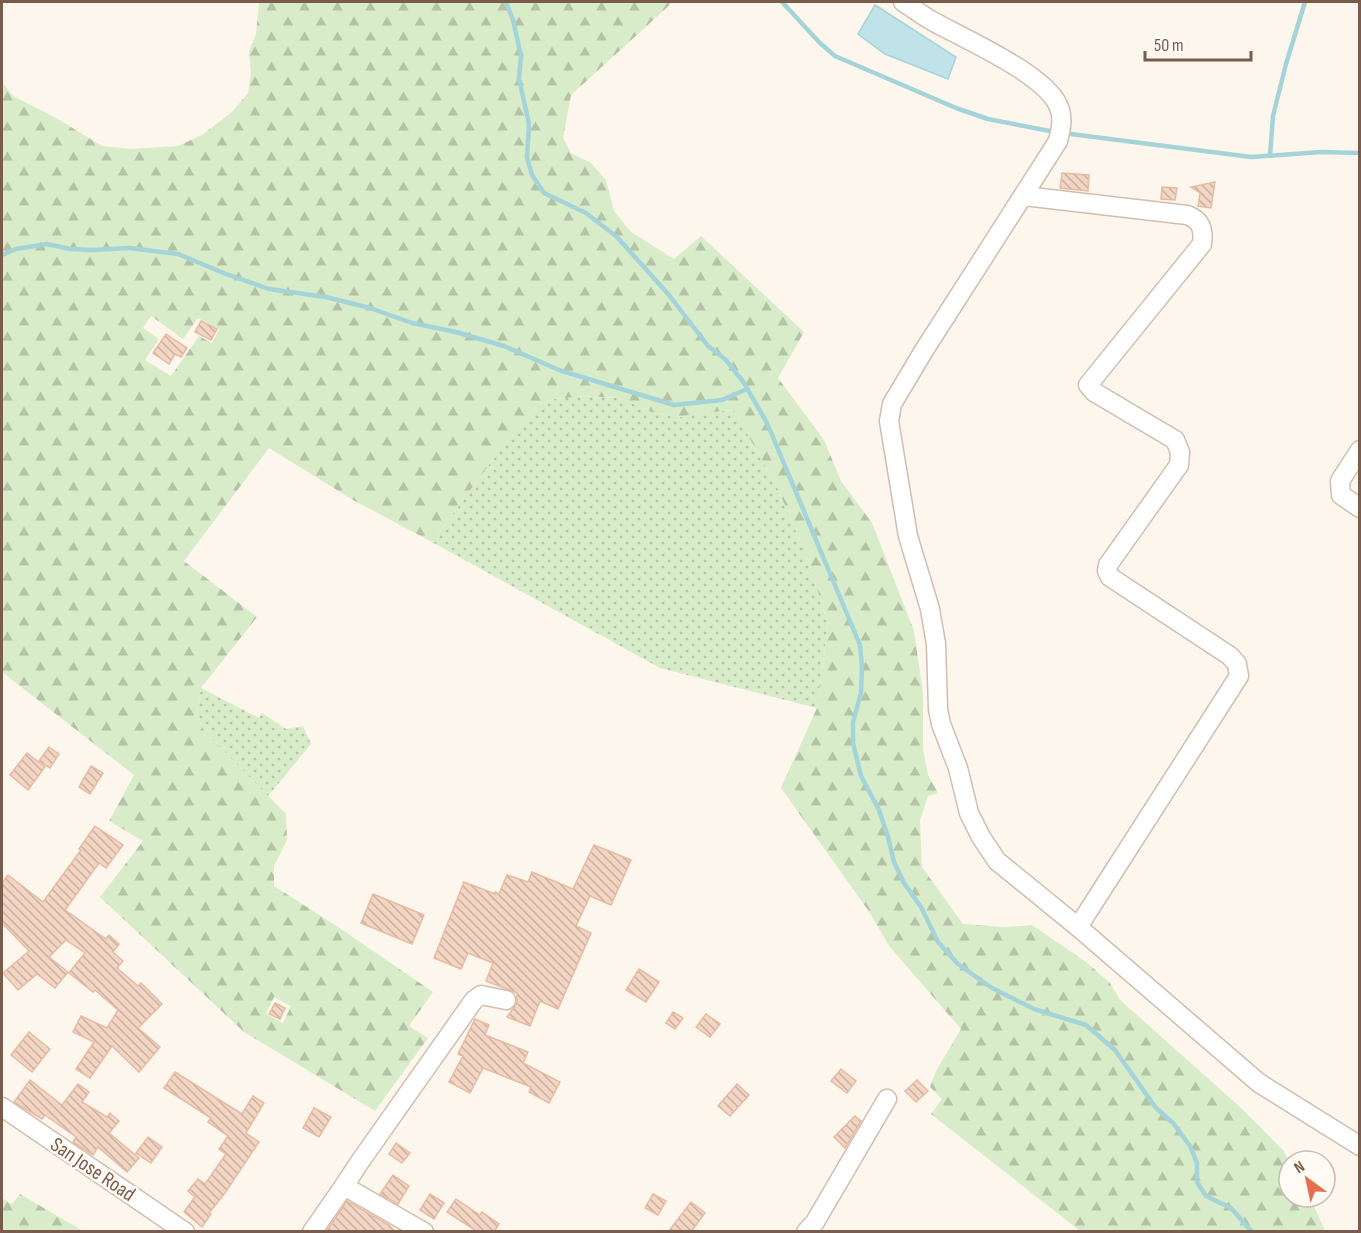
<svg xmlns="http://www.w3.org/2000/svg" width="1361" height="1233" viewBox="0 0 1361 1233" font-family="'Sofia Sans Condensed',sans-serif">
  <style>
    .grass { fill: url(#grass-dots) }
    .forest { fill: url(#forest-firs); fill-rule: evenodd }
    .water { fill: #bfe3e8; stroke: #a5d3da; stroke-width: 1.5 }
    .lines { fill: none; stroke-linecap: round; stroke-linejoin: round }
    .stream { stroke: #a5d3da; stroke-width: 4.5 }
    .building { fill: url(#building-back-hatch); stroke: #e6bba3; stroke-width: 1.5 }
    .minor-casing { stroke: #d1beb0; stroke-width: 21 }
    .minor { stroke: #fff; stroke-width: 18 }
    .labels { text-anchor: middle; stroke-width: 5; stroke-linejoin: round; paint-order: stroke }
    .street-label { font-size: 21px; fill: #7a5c4d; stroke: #fffaf3 }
  </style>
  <defs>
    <pattern id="grass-dots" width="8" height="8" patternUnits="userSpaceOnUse" patternTransform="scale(1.5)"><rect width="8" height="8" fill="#d8ecc9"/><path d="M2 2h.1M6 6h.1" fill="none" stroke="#b4c2a5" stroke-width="1.8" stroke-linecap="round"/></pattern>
    <pattern id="forest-firs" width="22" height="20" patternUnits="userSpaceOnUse" patternTransform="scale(1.5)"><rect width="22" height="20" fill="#d8ecc9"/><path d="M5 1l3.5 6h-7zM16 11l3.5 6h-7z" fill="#b4c2a5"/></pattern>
    <pattern id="building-back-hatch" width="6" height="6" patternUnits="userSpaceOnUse" patternTransform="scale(1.5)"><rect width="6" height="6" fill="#f3d5c3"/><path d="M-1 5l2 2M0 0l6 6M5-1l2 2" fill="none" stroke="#cab0a1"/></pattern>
  </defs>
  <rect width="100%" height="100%" fill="#fdf6ec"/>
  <g class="grass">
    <polygon points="585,396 619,398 658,414 683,417 692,414 734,410 778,489 809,562 828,625 817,708 660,668 432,542 499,451 538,405 555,399"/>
    <polygon points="201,688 259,718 262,713 286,729 303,726 311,744 268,796 205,732 196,717"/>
  </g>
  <g class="forest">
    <path d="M259,2H673L571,95L563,138L571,153L591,163L606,180L614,211L631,232L674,259L701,236L804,332L778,378L824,440L841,481L872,523L914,631L923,693V749L928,775L938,793L928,796L920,820L922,867L963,924L1004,927L1032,925L1086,962L1110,983L1120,1000L1239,1106L1283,1150L1289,1161V1197H1310L1325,1231H1080L931,1114L942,1099L930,1087L936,1071L961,1029L890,947L868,910L781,788L817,708L828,625L809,562L778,489L734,410L692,414L683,417L658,414L619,398L585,396L555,399L538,405L499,451L432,542L353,500L269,448L184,561L257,617L201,688L196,717L205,732L286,814L287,840L274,866V886L338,927L433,992L409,1026L428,1038L375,1111L244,1032L100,897L143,841L109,821L134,775L2,672V82L13,96L56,118L102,146L132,149L178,146L202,135L232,112L248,93L251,74L249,51L256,34ZM151,316L183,339L198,318L219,329L212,343L199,336L171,376L145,360L159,339L143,328ZM274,997L291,1006L283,1023L266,1014Z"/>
    <polygon points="20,1194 83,1231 2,1231 2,1198 12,1204"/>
  </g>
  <polygon class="water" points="875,5 956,57 948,79 885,54 858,34"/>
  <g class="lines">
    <g class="stream">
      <polyline points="506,2 513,20 521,56 519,79 529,124 527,157 532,175 544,193 586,213 617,237 669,295 708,346 726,360 744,383 767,423 860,645 862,666 861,693 853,722 853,743 861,776 879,810 888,837 894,862 904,883 921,907 938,942 958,964 992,988 1034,1009 1086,1025 1115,1050 1156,1108 1173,1123 1190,1146 1197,1163 1197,1182 1206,1196 1231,1208 1252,1232"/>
      <polyline points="782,2 820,43 835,56 956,108 988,119 1055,132"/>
      <polyline points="1063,133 1251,157 1321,152 1360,153"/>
      <polyline points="1270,156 1273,116 1286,64 1305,2"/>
      <polyline points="2,255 16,249 47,244 70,249 93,250 129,248 178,254 226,274 269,289 326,297 370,308 412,323 456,332 504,346 559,370 674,405 722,400 747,389"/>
    </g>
  </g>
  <g class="building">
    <polygon points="1062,173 1089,175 1088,191 1060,188"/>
    <polygon points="1215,182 1211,208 1198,206 1200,193 1191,187"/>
    <polygon points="1162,187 1177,188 1175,200 1161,199"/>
    <polygon points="201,321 217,329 211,340 195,332"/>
    <polygon points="166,334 187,348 181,357 175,354 169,364 153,353"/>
    <polygon points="49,747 59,754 50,768 39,761"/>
    <polygon points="27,753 45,767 28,790 10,775"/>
    <polygon points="91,766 103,773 90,794 79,787"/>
    <polygon points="95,826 123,845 106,868 99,863 65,910 106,939 109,935 119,944 113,952 123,961 117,968 138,986 141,983 162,1004 138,1028 160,1047 139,1072 112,1046 90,1078 76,1069 94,1042 73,1032 81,1016 107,1028 118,1010 95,990 93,992 69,973 85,953 66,940 49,957 68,972 55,988 37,974 18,990 3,973 29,951 2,923 2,883 8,875 43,902 81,850 79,849"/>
    <polygon points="594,845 631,860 611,905 590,896 576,926 591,933 558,1009 540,1001 530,1026 507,1017 517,1003 517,993 486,981 493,963 468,953 461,969 434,958 464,882 495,894 495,892 499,894 507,875 528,882 532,872 573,889"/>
    <polygon points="373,894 424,915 412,944 361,923"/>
    <polygon points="639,969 659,982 646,1002 626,990"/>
    <polygon points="275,1003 285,1008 280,1019 269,1014"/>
    <polygon points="673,1012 683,1018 675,1029 666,1023"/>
    <polygon points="706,1014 720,1024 710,1037 696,1027"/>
    <polygon points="475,1019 489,1025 485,1035 528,1052 523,1063 560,1082 549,1103 529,1092 531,1087 483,1068 470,1093 449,1082 463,1056 458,1054"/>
    <polygon points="29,1032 50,1049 32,1072 11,1055"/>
    <polygon points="841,1069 856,1081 847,1093 831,1081"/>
    <polygon points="175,1072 242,1114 253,1096 264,1103 246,1133 259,1142 225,1193 209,1213 211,1214 202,1227 184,1212 195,1197 188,1191 198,1179 205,1184 226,1154 219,1149 228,1136 208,1122 211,1118 164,1088"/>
    <polygon points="30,1080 62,1105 78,1084 89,1092 82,1102 107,1117 110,1113 119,1121 109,1133 139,1158 127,1172 98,1147 93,1155 73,1142 76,1137 45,1115 42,1119 14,1102"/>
    <polygon points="917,1080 928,1091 916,1102 905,1091"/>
    <polygon points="737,1084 749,1095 730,1116 718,1106"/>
    <polygon points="314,1108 331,1117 319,1137 303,1128"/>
    <polygon points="855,1116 861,1121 845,1148 834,1137"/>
    <polygon points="148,1137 162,1147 151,1163 136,1153"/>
    <polygon points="396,1143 410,1153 402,1163 389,1154"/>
    <polygon points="393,1175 409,1186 398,1204 380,1194"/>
    <polygon points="430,1194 444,1203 434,1219 420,1210"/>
    <polygon points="653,1194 666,1201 658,1215 645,1208"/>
    <polygon points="456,1199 480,1215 482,1212 499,1224 494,1232 478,1232 447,1212"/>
    <polygon points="347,1201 389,1225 396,1232 326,1232"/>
    <polygon points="691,1202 705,1213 691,1232 668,1232"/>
  </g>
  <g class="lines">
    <defs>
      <g id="minor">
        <path d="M903,2C913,8 923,16 934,22C965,39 1044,74 1058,105C1064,117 1061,129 1058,141L923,352L892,404L889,421L908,536L930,609L936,644L938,709L941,724L958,768L969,813L981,837L997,861L1078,927L1259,1083L1360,1146"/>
        <path d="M1024,196L1187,215C1201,220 1204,229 1202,244L1088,385L1094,392L1175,440L1180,452L1179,465L1108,565L1107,571L1110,577L1230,656L1237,664L1239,676L1078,927"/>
        <polyline points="1360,450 1340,481 1341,495 1360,508"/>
        <polyline points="2,1107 185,1232"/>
        <polyline points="344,1186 359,1163 474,1000 481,995 506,1000"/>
        <polyline points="312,1232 344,1186 424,1232"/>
        <polyline points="806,1232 815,1222 887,1099"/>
      </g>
    </defs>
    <use href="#minor" class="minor-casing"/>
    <use href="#minor" class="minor"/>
  </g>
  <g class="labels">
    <g class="street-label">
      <text transform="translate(93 1169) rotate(34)" y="7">San Jose Road</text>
    </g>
  </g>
  <rect width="1361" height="1233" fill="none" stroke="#7a5c4d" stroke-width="6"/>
  <g transform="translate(1307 1179) rotate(327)"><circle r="28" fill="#fffaf3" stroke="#cabbb1" stroke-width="1.5"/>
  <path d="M0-4.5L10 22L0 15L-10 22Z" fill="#e76f51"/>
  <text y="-9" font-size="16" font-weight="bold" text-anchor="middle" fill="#7a5c4d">N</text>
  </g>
  <path d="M1145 51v9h106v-9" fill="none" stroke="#7a5c4d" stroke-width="3"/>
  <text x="1154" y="51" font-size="18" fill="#7a5c4d" stroke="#fffaf3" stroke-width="4.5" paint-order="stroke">50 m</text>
</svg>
